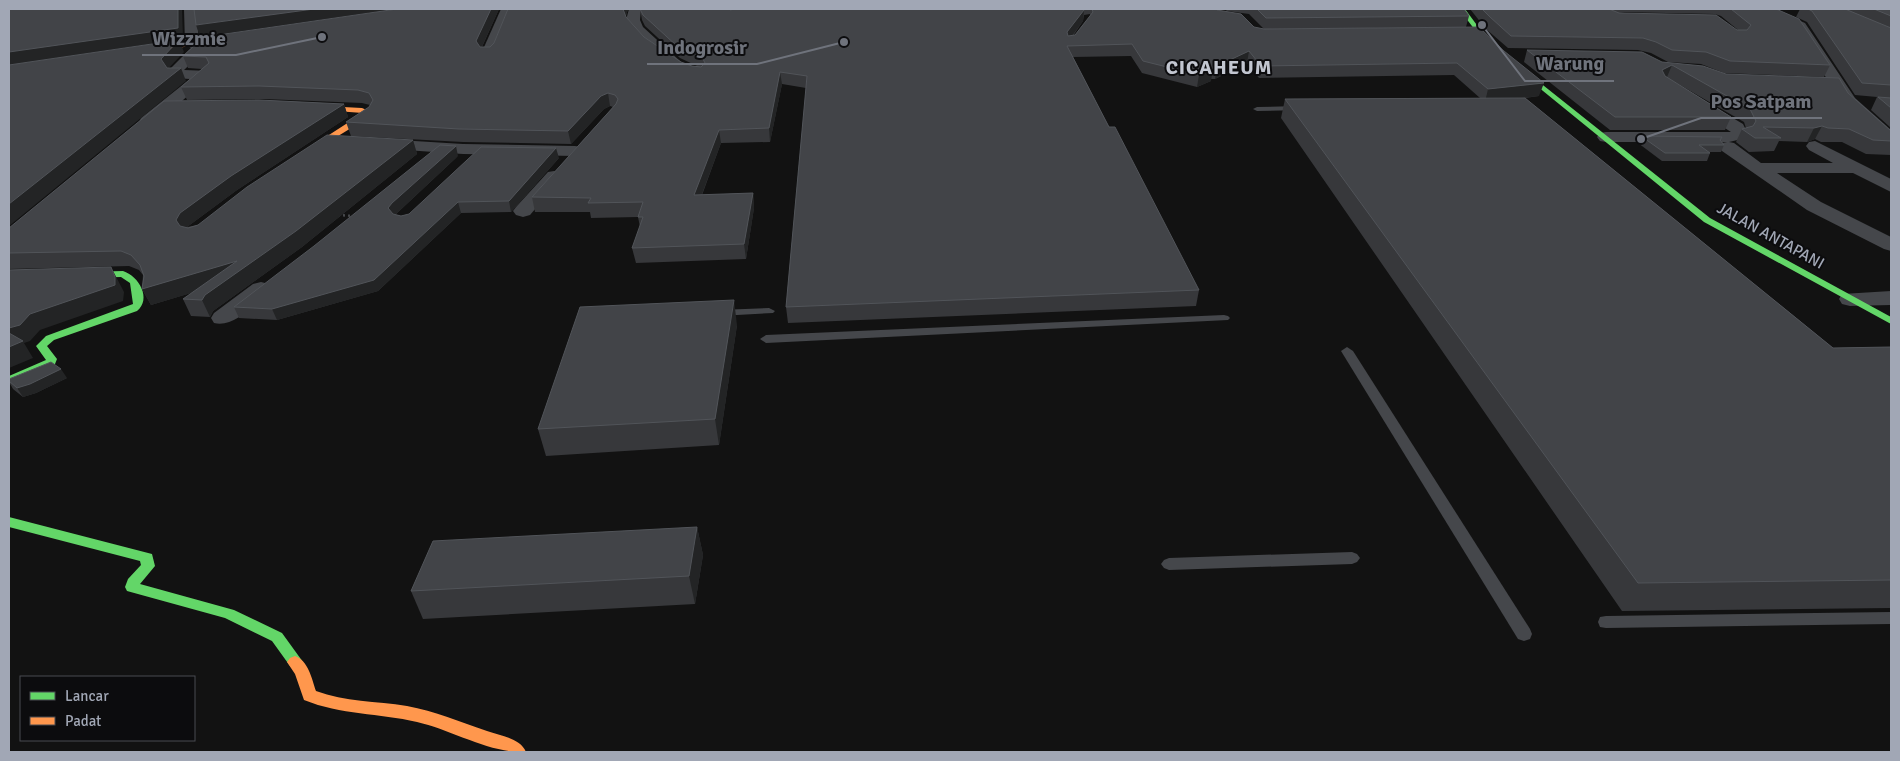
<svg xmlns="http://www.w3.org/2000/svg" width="1900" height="761" viewBox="0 0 1900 761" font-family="Signika,sans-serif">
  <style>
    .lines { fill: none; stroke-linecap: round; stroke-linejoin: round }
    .path { stroke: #47494c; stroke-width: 2.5; stroke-dasharray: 2 3; stroke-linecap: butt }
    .lane { fill: #45474b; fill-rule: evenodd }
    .street { fill: #45474b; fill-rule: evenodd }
    .fast { fill: #63d668; fill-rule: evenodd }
    .slow { fill: #ff974d; fill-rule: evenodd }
    .wall { fill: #37383b; fill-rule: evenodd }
    .shaded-wall { fill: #232425 }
    .building { fill: #424448; stroke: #515459 }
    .labels { text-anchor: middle; stroke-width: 4; stroke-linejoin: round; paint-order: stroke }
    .far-street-label { font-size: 16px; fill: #a1a7b5; stroke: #0c0c0e }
    .far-district-label { font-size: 20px; font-weight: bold; letter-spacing: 1px; fill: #c2c6d0; stroke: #0c0c0e }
    .leader { fill: none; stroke: #6f737c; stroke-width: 2 }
    .callout-dot { fill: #6f737c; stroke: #0c0c0e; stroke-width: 2 }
    .callout-label { font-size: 20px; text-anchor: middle; font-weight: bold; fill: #6f737c; stroke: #0c0c0e; stroke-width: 4; stroke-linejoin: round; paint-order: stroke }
  </style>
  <rect width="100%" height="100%" fill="#121212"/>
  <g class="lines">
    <polyline class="path" points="338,215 354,216"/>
    <g class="lane">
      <polygon points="1299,106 1302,106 1302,110 1257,111 1253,109 1257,107"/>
      <polygon points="769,308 775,311 773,313 719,316 713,313 719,310"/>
      <polygon points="1224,315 1228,316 1230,318 1228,320 766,343 760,339 766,335"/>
      <polygon points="1347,347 1353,351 1530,629 1532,634 1530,639 1524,641 1518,639 1341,351"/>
      <polygon points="1352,552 1357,554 1360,558 1357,562 1352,564 1169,570 1164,568 1161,564 1164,560 1169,558"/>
      <polygon points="1891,612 1891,624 1606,628 1600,627 1598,622 1600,617 1606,616"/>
    </g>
    <g class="street">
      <polygon points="184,9 196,9 199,41 206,38 213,42 184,70 211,71 213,74 153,126 141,126 139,122 141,118 190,79 173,78 168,71 191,48 185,44"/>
      <polygon points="501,9 513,9 495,54 493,57 483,57 481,54"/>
      <polygon points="629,9 641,9 640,20 643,27 680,61 682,64 680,67 670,67 632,32 626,20"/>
      <polygon points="1758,9 1774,9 1805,23 1855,98 1891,130 1891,144 1885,143 1843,104 1795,29 1759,12"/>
      <polygon points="1700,100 1706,102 1743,124 1748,134 1746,138 1729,142 1734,143 1761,163 1833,163 1809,150 1806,146 1809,142 1815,141 1891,179 1891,192 1853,173 1777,173 1821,202 1891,237 1891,251 1884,249 1807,210 1722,151 1719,147 1722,143 1727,142 1606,142 1600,141 1597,137 1600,133 1606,132 1731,132 1694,108 1692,105 1694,102"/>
      <polygon points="382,139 463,144 575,146 581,147 584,151 581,155 575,156 463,154 376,148 373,144 376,140"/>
      <polygon points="554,171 560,172 563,176 560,180 530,215 523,217 516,215 513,211 516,207 548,172"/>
      <path d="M261,282L269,284L272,289L269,294C253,305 234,328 214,323L211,318L214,313L253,284Z"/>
      <polygon points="1891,291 1891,305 1850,306 1842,304 1839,299 1842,294"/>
    </g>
    <g class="fast">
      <polygon points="1459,9 1465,9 1482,32 1509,58 1710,218 1891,317 1891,324 1704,222 1505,60 1478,34"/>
      <path d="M123,271C139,276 152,299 137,311L54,340L47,346L57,359L55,364L9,383V376L46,360L36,346L46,336L133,304L130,283L121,277L9,280V274Z"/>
      <polygon points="9,517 152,554 155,566 140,584 234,610 282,633 303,662 300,666 295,668 290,666 272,641 225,618 127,591 125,587 128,579 141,565 140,561 9,527"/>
    </g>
    <g class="slow">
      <polygon points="235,36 238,38 237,39 144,53 141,51"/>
      <polygon points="305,105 362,108 371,112 369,117 304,157 300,155 301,153 363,113 308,109 304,107"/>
      <path d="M295,656C308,660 312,679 316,691C345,702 376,701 407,706C435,711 460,722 487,731C501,736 520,738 526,752C491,754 452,730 417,722C379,713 341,715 304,700L295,674L287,662L290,658Z"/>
    </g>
  </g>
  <g class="wall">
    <path d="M397,9H499L482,47H490L494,43L508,9H628L626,16V17L644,37L681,62L692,66H697L680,58L645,26L642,20L640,9H1216L1217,10L1254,27L1264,29L1479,27L1539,96L1525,98L1833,348L1891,347V608L1622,611L1281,118L1285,99L1480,98L1454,75L1259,78L1247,63L1215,79H1211V81L1197,87L1142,73L1131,56L1073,57L1109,127L1199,290L1196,306L788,323L786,307L806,88L782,84L770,142L721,143L702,195L753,193L754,208L746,259L636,263L632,248L640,227L638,217L591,218L590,212H535L532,197L613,107L610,106L604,109L571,144L463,142L351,136L346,122L369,107L370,105L362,103L264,99L187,100L181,87L202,69L188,68L183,56ZM1090,14V16L1075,35L1073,36L1083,21L1084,15Z"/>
    <polygon points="1224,9 1464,9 1469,16 1466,27 1264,29 1249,14 1227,11"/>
    <path d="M1470,9H1776L1830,65L1824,77L1724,73L1701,64L1668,62L1651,53L1638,50L1508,48L1486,29ZM1618,12L1715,14L1721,16L1738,30Z"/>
    <polygon points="1800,9 1891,9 1891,128 1871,110 1877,97 1855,95 1807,22 1796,17"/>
    <polygon points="1527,50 1662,62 1726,74 1848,93 1891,131 1891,155 1866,154 1842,142 1821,142 1815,139 1807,142 1779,141 1774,151 1749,152 1736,142 1742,129 1746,128 1744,122 1673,81 1731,117 1725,130 1610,130 1524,62"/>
    <polygon points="344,104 348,117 237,190 187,227 198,225 413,140 417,154 302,247 213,311 210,317 191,316 183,299 194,292 151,305 142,289 143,275 139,270 129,266 9,269 9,228"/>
    <polygon points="1641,136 1721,140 1724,145 1721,152 1709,152 1710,153 1707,161 1662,161 1638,143"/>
    <polygon points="458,156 395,215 401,216 409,214 559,158 511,212 461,213 378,291 277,320 239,318 234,307"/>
    <polygon points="737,325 719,445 546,456 538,429"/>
    <polygon points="67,378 36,393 23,397 13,389 9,382 9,379"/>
    <polygon points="697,527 703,555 695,604 423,619 411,591"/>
  </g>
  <g class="shaded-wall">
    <polygon points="178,9 182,9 183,39 9,65 9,52"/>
    <polygon points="314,9 395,9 200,37 196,25"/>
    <polygon points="491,9 499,9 479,53 476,41"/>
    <polygon points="623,9 628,9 625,19"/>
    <polygon points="1084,10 1083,21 1066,44 1067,32"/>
    <polygon points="179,40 184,52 166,71 161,59"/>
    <polygon points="1249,51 1247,63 1215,79 1217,66"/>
    <polygon points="1672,65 1667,77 1657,83 1662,70"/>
    <polygon points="181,68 186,81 9,226 9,204"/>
    <polygon points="1213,68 1211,81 1197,87 1199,75"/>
    <polygon points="780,72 782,84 770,142 769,128"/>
    <polygon points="1544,83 1539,96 1485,102 1488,89"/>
    <polygon points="608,93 610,106 604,109 571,144 568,131 601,96"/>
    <polygon points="344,104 348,117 237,190 187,227 183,235 176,220 180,213 231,176"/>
    <polygon points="1822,126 1815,139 1807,142 1814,128"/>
    <polygon points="719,130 721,143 696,210 694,195"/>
    <polygon points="413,140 417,154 302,247 213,311 210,317 202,300 205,295 221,284 151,305 142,289 237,261"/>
    <polygon points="456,146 458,156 396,214 392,219 388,208 392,203"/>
    <polygon points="556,148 559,158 511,212 509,201"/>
    <polygon points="753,193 754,208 746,259 744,244"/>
    <polygon points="458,202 461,213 378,291 277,320 272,309"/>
    <polygon points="111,267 124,292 123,301 40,330 30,341 24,343 33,358 9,368 9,328 30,314"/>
    <polygon points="734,300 737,325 719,445 715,419"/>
    <polygon points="61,369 67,378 36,393 23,397 17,388"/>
    <polygon points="697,527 703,555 695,604 689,576"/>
  </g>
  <g class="building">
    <polygon points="9,9 178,9 178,28 9,52"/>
    <polygon points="194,9 314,9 196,25"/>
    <polygon points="397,9 491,9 476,41 480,47 490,47 494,43 508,9 623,9 626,17 644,37 681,62 692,66 701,67 705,63 702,57 678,47 643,15 640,9 729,9 730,10 735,9 1084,9 1084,10 1067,32 1068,36 1075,35 1093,12 1092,9 1216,9 1217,10 1241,14 1254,27 1264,29 1479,27 1504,51 1544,83 1488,89 1457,63 1261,66 1249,51 1217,66 1213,66 1213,68 1199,75 1143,61 1132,44 1067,46 1109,127 1115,127 1199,290 786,307 807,76 780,72 769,128 719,130 694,195 753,193 744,244 632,248 643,217 638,217 643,202 588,203 591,198 532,197 616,104 618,99 615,95 608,93 601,96 568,131 459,129 346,122 369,107 373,100 369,93 358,90 259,86 181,87 209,63 206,57 183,56 204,37"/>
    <polygon points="1257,9 1464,9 1469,16 1266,18"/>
    <polygon points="1482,9 1609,9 1619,13 1716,15 1737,30 1747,30 1751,25 1731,9 1776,9 1799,19 1830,65 1730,61 1706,52 1672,50 1656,42 1643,38 1511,36 1490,17"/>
    <polygon points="1808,9 1845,9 1891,28 1891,85 1862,83 1812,11"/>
    <polygon points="1874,9 1891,9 1891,16"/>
    <polygon points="179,40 161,59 167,68 181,68 9,204 9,65"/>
    <polygon points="1527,50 1642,52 1662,62 1703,66 1726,74 1839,78 1848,93 1891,131 1891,141 1873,140 1849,129 1828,128 1822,126 1814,128 1763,127 1781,138 1755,138 1742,129 1753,126 1756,121 1750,109 1672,65 1662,70 1665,76 1731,117 1615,117"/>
    <polygon points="1878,97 1891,98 1891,108"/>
    <polygon points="1525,98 1833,348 1891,347 1891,580 1638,583 1285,99"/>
    <polygon points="259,100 344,104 231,176 180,213 176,220 180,226 188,228 198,225 247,187 327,135 413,140 296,231 205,295 202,300 183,299 237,261 142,289 144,276 140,265 131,255 121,251 9,253 9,228 164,101"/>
    <polygon points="1641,136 1722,137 1720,140 1724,145 1699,145 1710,153 1665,153"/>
    <polygon points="440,145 456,146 392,203 388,208 393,214 401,216 409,214 481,147 556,148 509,201 458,202 374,280 272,309 234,307 314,246"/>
    <polygon points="111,267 115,277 115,285 30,314 20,325 9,328 9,270"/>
    <polygon points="734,300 715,419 538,429 580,307"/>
    <polygon points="9,333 23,341 9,347"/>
    <polygon points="51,362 61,369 30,384 17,388 9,381 9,379"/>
    <polygon points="697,527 689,576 411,591 433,541"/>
  </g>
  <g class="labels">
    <g class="far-street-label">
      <text transform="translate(1771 235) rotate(29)" y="6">JALAN ANTAPANI</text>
    </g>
    <g class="far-district-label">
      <text x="1219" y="74">CICAHEUM</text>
    </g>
  </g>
  <path class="leader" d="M322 37L236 55H142M844 42L757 64H647M1482 25L1525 81H1614M1641 139L1701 118H1822"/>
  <g class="callout-dot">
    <circle cx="322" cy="37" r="5"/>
    <circle cx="844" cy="42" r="5"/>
    <circle cx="1482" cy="25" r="5"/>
    <circle cx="1641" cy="139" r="5"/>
  </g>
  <g class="callout-label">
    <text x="189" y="45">Wizzmie</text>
    <text x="702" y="54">Indogrosir</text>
    <text x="1570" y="70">Warung</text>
    <text x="1761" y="108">Pos Satpam</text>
  </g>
  <rect width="1900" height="761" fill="none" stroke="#a1a7b5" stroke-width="20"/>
  <rect x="20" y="676" width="175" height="65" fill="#0c0c0e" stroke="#484a51"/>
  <rect x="30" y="692" width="25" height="8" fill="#63d668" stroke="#484a51"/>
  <text x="65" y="701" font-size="15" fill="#a1a7b5">Lancar</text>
  <rect x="30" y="717" width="25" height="8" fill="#ff974d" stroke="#484a51"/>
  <text x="65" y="726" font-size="15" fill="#a1a7b5">Padat</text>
</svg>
